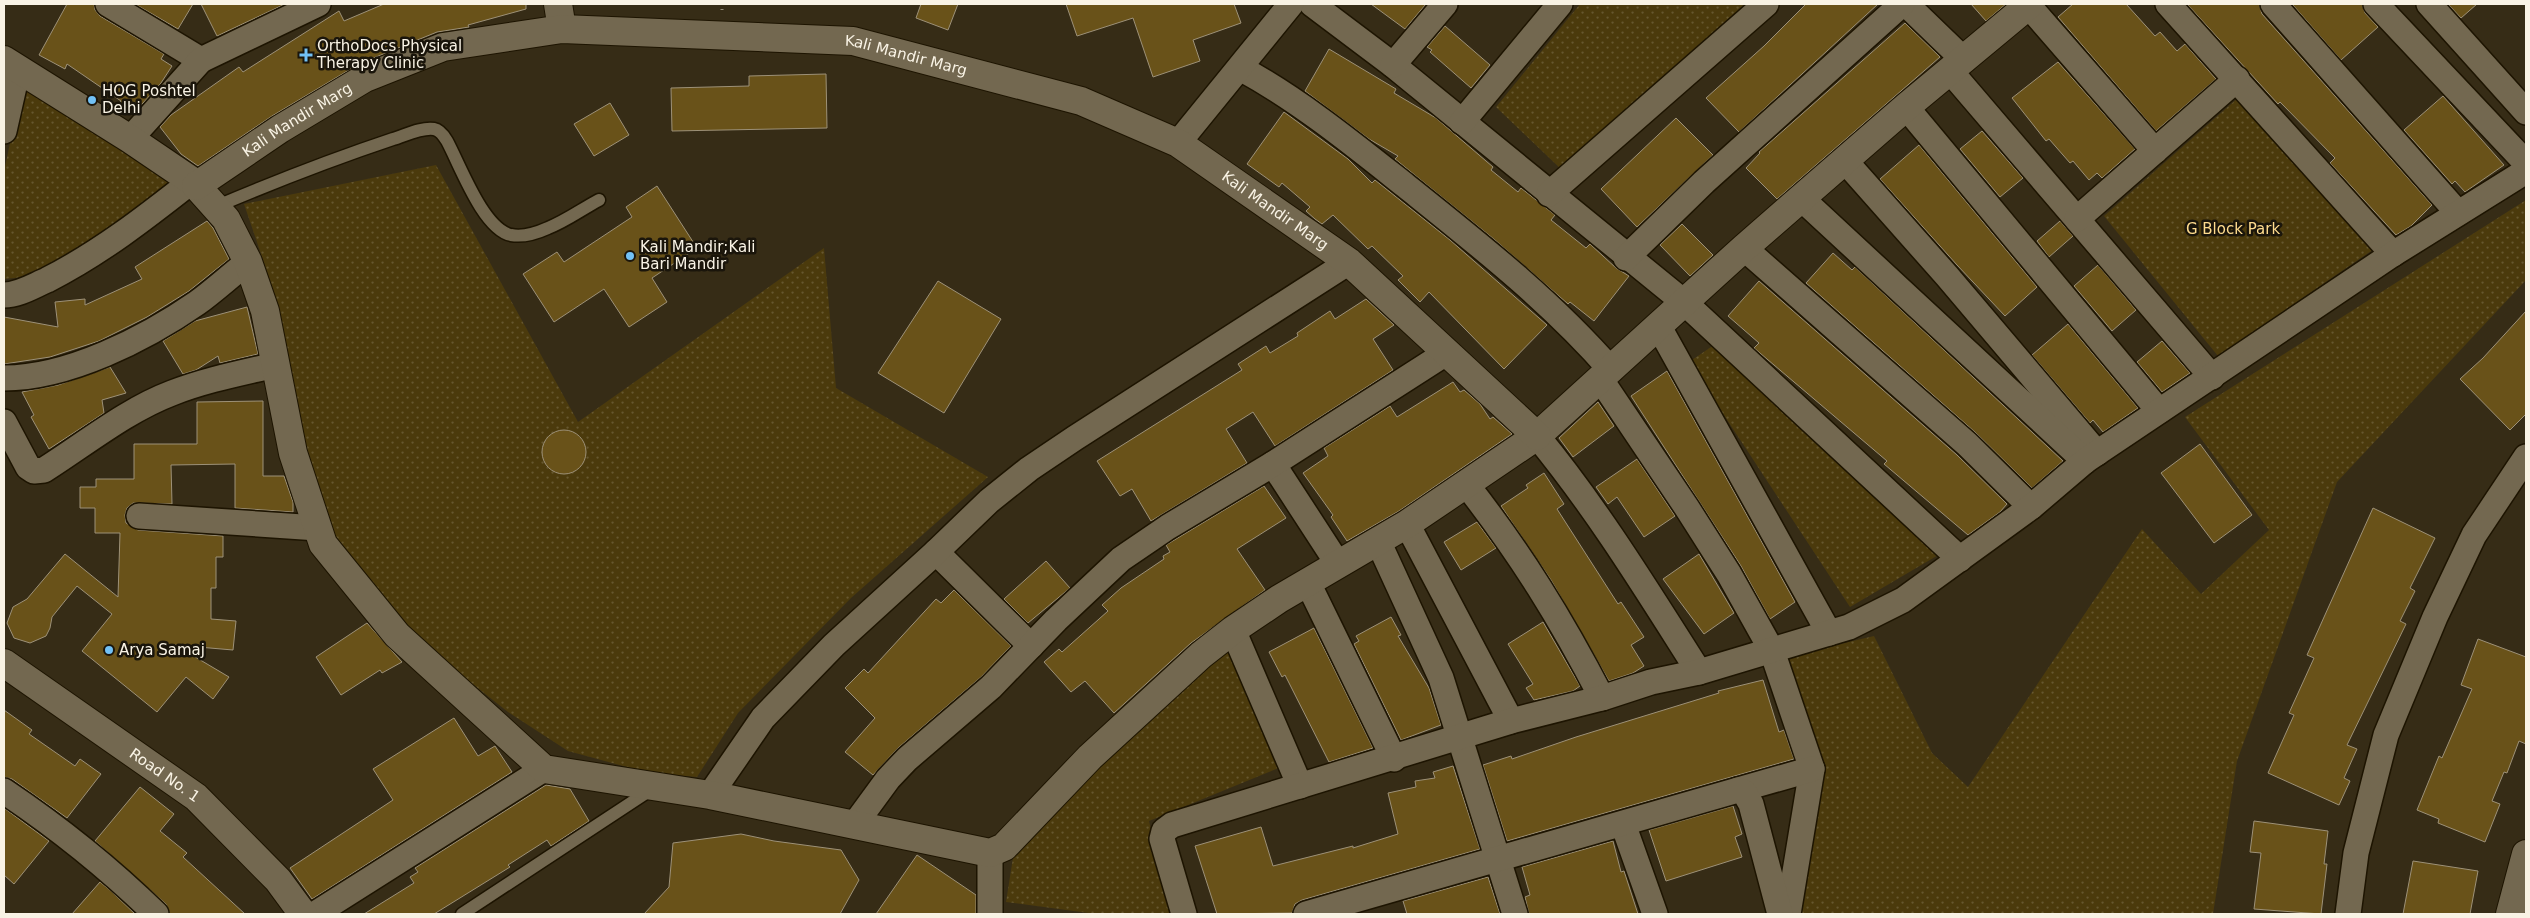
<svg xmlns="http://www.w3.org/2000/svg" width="2530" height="918" viewBox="0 0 2530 918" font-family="'DejaVu Sans',sans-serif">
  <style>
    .grass { fill: url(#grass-dots) }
    .building { fill: #695219; stroke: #9d9178 }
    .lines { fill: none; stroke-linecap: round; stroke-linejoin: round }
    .service-casing { stroke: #1d1401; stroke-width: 15 }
    .minor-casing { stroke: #1d1401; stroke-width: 28 }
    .tertiary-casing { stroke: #1d1401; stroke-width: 30 }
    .path { stroke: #948c7a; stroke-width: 3; stroke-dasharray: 1 4; stroke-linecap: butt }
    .service { stroke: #736850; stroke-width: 12 }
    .minor { stroke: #736850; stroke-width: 25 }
    .tertiary { stroke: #736850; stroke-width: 28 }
    .poi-dot { fill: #72c1f5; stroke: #1a150b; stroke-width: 2 }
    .labels { text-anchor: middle; stroke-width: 5; stroke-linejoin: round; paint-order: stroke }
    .poi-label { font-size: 15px; fill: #f9f3e5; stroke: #1a150b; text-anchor: start }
    .street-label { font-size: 15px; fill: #f9f3e5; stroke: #1a150b }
    .park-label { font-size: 15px; fill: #fedb8e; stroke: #1a150b }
  </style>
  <defs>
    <pattern id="grass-dots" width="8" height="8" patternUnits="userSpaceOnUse" patternTransform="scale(1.25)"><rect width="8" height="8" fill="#4b3a0c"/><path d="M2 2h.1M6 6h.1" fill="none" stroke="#66572f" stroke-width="1.8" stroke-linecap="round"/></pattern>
  </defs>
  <rect width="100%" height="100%" fill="#362c16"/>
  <g class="grass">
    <polygon points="1580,4 1754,4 1565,173 1496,107"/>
    <polygon points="22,88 171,180 120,226 24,277 4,279 4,171"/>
    <polygon points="2238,98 2374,249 2218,356 2104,216"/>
    <polygon points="436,165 578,422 824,248 836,388 988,477 851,598 738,713 697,777 649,773 568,751 508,712 387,616 318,512 286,387 274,292 244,204"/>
    <polygon points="2526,200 2526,280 2337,482 2237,761 2213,914 1787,914 1814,806 1785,657 1874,636 1932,753 1968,787 2142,529 2201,594 2269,530 2185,417"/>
    <polygon points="1714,345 1940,554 1850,607 1689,362"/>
    <polygon points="1233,645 1286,765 1149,821 1170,914 1096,914 1006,902 1015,845 1119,741"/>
  </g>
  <g class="building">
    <polygon points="67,4 94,4 95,10 100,16 164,54 161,59 172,66 161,83 134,113 119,104 121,101 67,64 65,69 39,55"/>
    <polygon points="135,4 193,4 178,29"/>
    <polygon points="201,4 285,4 217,36"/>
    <polygon points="384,4 526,4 526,9 468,25 469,27 437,32 359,64 272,116 198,166 181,154 160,127 171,115 239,67 243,72 339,11 344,21"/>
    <polygon points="921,4 958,4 948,30 916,18"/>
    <polygon points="1066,4 1234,4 1241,23 1193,40 1200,61 1153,77 1133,18 1077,36"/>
    <polygon points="1371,4 1426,4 1405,29"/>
    <polygon points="1806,4 1878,4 1739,132 1706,98 1764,46"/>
    <polygon points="1971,4 2006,4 1986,21"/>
    <polygon points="2073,4 2126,4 2155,36 2160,32 2177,51 2185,44 2216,79 2156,131 2058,17"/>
    <polygon points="2187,4 2259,4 2262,14 2432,205 2411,226 2396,235 2330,163 2335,158 2280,102 2278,104"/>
    <polygon points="2292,4 2362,4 2365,13 2378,27 2341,60"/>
    <polygon points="2448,4 2477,4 2461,18"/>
    <polygon points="1905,23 1940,57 1777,199 1746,168 1760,153 1759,152"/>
    <polygon points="1445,26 1490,65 1471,88 1430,52 1432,50 1427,47"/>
    <polygon points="1329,49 1396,89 1394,93 1436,118 1493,167 1491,170 1518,192 1521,188 1555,215 1551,220 1586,248 1590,244 1616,268 1629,276 1594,321 1570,302 1568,304 1495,240 1395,159 1398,156 1369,139 1305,91"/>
    <polygon points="2058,62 2135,149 2102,178 2097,173 2089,180 2073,161 2070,163 2049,139 2046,141 2012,98"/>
    <polygon points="826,74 827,128 672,131 671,88 749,86 749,76"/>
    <polygon points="2443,96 2504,165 2465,192 2455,181 2452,184 2404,130"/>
    <polygon points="610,103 629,135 594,156 574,124"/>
    <polygon points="1284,112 1348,159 1372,183 1375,180 1450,240 1547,325 1504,369 1429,292 1420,302 1398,280 1403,276 1372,246 1368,249 1333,215 1322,224 1315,219 1306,211 1310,207 1282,183 1279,187 1247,164"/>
    <polygon points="1676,118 1713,155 1637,227 1601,189"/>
    <polygon points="1982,131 2023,178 2000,197 1960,149"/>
    <polygon points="1919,145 2037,287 2005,316 1957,265 1880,179"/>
    <polygon points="657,186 697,248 652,278 667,302 629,327 604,289 554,322 523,274 557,252 564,262 632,217 626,207"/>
    <polygon points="207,221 213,228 229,259 189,291 147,317 99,341 50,357 4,364 4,317 58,327 55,302 85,299 85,305 142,279 135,267"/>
    <polygon points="2060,221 2073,236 2049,257 2037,241"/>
    <polygon points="1682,224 1713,255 1690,276 1660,245"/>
    <polygon points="1833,253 1852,270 1855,267 2063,461 2032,488 1976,433 1806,283"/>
    <polygon points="2098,265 2136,310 2112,331 2074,286"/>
    <polygon points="938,281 1001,319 944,413 878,373"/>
    <polygon points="1759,281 1957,455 2007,504 2000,512 1968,535 1884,464 1887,461 1754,348 1759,343 1728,316"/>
    <polygon points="1366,299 1394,325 1373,339 1393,370 1275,446 1253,412 1226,429 1247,463 1151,521 1132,489 1120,496 1097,461 1242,370 1238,364 1266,346 1270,353 1298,336 1297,333 1330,311 1335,319"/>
    <polygon points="247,307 258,354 220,363 218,356 196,370 183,374 163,341 195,321"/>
    <polygon points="2526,311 2526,414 2510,430 2460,379 2483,358"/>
    <polygon points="2068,324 2138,408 2103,432 2093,420 2090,423 2032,355"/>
    <polygon points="2162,341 2190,373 2162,392 2137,362"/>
    <polygon points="110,367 126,393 102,400 104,413 49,449 31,417 34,415 22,392 58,385"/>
    <polygon points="1667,371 1795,602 1770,619 1741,566 1631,396"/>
    <polygon points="1453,382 1460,392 1464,390 1480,404 1490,419 1493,417 1512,434 1399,511 1347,541 1331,517 1333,515 1303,473 1328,456 1324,448 1390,406 1397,417"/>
    <polygon points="263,401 263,476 284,476 293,502 293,512 235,508 235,464 171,465 172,504 133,503 127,508 125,515 126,523 138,530 223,536 223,557 216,557 216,588 211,588 211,619 236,621 233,650 175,645 229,677 213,699 186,677 157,712 82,651 112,614 77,586 52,617 50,628 46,636 30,643 14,638 7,623 13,607 27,599 65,554 118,597 120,533 95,533 95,508 80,508 80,487 96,487 96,479 134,479 134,444 197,444 197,402"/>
    <polygon points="1598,402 1614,426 1573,457 1559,438"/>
    <circle cx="564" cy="452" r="22"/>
    <polygon points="2200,444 2252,515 2214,543 2161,473"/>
    <polygon points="1637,459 1675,516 1644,537 1617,497 1608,504 1596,487"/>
    <polygon points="1544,473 1564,504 1557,509 1618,604 1621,602 1644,637 1631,645 1644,666 1633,673 1609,681 1551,580 1501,506 1528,488 1526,485"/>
    <polygon points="1264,486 1286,518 1237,549 1265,590 1191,643 1114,713 1085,681 1071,692 1044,662 1059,649 1062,652 1108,611 1102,605 1121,588 1164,559 1163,556 1170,552 1166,545"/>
    <polygon points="2373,508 2435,538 2410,588 2415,591 2400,621 2406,624 2347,745 2357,749 2344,778 2350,781 2339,805 2268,773 2294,715 2289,713 2314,658 2307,655"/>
    <polygon points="1477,522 1496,548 1461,570 1444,542"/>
    <polygon points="1699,554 1734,613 1704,634 1663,579"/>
    <polygon points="1046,561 1070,588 1028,623 1004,599"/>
    <polygon points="954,590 1011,646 981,677 898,748 873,775 845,752 875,718 845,688 864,669 868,673 936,599 941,603"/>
    <polygon points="1391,617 1401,635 1398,636 1429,688 1441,725 1401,740 1354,644 1359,641 1356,636"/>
    <polygon points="1543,622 1580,686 1573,691 1534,700 1526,688 1533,684 1508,644"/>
    <polygon points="367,623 402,662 382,673 380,670 341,695 316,657"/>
    <polygon points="1314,628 1373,748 1329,762 1285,675 1282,677 1269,652"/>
    <polygon points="2478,639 2526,657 2526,744 2519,741 2507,773 2504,772 2492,801 2500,804 2485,842 2438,823 2439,819 2417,810 2439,756 2442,758 2472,689 2461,685"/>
    <polygon points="1763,680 1779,732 1784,730 1794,759 1507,841 1483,765 1511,756 1512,759 1576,737 1719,693 1718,691"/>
    <polygon points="4,710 32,730 29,734 75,766 80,759 101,774 67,818 12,779 4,777"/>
    <polygon points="454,718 478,756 495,746 512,772 312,899 290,868 393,800 373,769"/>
    <polygon points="1453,766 1480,849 1302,900 1295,904 1292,913 1217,914 1195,846 1261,827 1273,866 1353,846 1353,848 1398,834 1388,793 1416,787 1415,781 1435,778 1433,772"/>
    <polygon points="546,785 570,789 589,821 551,846 547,840 508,865 510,867 434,914 364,914 414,883 410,877 418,872 415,868"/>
    <polygon points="140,787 174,814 160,831 187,853 183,857 245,914 170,914 166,904 95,841"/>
    <polygon points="1733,806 1742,834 1735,837 1742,857 1666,881 1649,830"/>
    <polygon points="4,808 49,841 14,884 4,875"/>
    <polygon points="2254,821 2328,831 2324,864 2327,864 2321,914 2254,909 2261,853 2250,852"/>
    <polygon points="741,834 774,841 841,850 859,880 840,914 644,914 669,887 673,843"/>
    <polygon points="1613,841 1621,872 1624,871 1638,914 1529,914 1525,897 1530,895 1522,867"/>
    <polygon points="917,855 976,895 976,914 876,914"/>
    <polygon points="2413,861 2478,871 2470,914 2403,914"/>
    <polygon points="1488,877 1500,914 1407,914 1403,901"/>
    <polygon points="100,882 111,891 135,914 72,914"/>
  </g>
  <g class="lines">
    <defs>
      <g id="service">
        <path d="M215,207C274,182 333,159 393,139C404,136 421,127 434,129C440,130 444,136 447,141C460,165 483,229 511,235C522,237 537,233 548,228C566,221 582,209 599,200"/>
        <polyline points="462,914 652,789"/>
      </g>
      <g id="minor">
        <polyline points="108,4 201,60"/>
        <polyline points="1312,4 1393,65 1685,303 1960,559"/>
        <polyline points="1906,4 1964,60"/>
        <polyline points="2168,4 2393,254"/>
        <polyline points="2273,4 2458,213"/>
        <polyline points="2376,4 2526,163"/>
        <polyline points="2429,4 2526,112"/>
        <polyline points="2028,5 2155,151"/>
        <polyline points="1393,65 1445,4"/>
        <path d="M1240,68C1299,100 1353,144 1406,186C1477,243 1551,301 1611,370"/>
        <polyline points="1951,72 2212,377"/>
        <polyline points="1906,107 2159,411"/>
        <polyline points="1462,122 1560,4"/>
        <polyline points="4,131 18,69"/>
        <polyline points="130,139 201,60 318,4"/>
        <polyline points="1178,143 1291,4"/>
        <polyline points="1846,162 1947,276 2097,453"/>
        <polyline points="1549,194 1766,4"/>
        <polyline points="1802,199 2085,461"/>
        <polyline points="2077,219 2237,79"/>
        <polyline points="1744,248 1967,444 2031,507"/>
        <polyline points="1626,258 1704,182 1902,4"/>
        <path d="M4,295C19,295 33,286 47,280C100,253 145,218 192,181"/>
        <polyline points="1659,327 1829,633"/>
        <path d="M4,378C68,378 145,339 197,303C215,290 231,275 248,262"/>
        <polyline points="1601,380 1687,508 1729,574 1772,651 1812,769 1788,914"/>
        <path d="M4,422L28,467L34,471L44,470C85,444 127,410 172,393C205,380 241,373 275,365"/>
        <path d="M1537,436C1598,510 1648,592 1699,672"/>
        <polyline points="1273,464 1338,564"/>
        <path d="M1466,484C1521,554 1561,619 1602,698"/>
        <polyline points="139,516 318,528"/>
        <polyline points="1407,524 1511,721"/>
        <polyline points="1378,541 1441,678 1515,914"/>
        <polyline points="936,552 1031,646"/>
        <polyline points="1308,583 1394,759"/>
        <polyline points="1233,630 1300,786"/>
        <polyline points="1738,790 1812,769"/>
        <path d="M4,791C59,828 109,868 156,914"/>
        <polyline points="710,795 763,718 834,645 936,552 989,501 1029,469 1075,438 1349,262"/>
        <polyline points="855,824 888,779 907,759 991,687 1056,620 1121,559 1168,527 1273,464 1446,353"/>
        <polyline points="1623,824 1655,914"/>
        <polyline points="315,914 544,769"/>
        <polyline points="990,914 990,853"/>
        <polyline points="1184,914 1162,839 1164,831 1172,825 1511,721 1602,698 1651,682 1699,672 1849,627 1903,600 2031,507 2085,461 2393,254 2526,171"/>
        <polyline points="1306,914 1738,790 1744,792 1751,804 1780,914"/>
        <polyline points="2348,914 2356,853 2386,735 2435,617 2474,535 2526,457"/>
      </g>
      <g id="tertiary">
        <polyline points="558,4 562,29"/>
        <polyline points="4,60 130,139 192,181 226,219 248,262 265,311 293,453 323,544 397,635 544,769 710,795 990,853 1004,847 1090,757 1201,655 1233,630 1279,599 1407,524 1537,436 1744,248 1906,107 2030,4"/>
        <path id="s1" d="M196,186L280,129L365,78L443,47L562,29L853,41L1081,101L1178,143L1349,262L1537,436"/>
        <path id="s2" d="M4,663L196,797L278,880L303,914"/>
        <polyline points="2510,914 2526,854"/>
      </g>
    </defs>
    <use href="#service" class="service-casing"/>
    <use href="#minor" class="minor-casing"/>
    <use href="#tertiary" class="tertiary-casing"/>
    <polyline class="path" points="722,4 722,13"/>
    <use href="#service" class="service"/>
    <use href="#minor" class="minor"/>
    <use href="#tertiary" class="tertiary"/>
  </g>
  <g class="poi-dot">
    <path d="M303.5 47.5h5v5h5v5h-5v5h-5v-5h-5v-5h5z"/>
    <circle cx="92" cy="100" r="5"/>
    <circle cx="630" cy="256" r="5"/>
    <circle cx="109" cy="650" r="5"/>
  </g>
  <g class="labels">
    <g class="poi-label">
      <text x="317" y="51">OrthoDocs Physical<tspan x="317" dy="17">Therapy Clinic</tspan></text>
      <text x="102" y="96">HOG Poshtel<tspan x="102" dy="17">Delhi</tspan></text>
      <text x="640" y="252">Kali Mandir;Kali<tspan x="640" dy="17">Bari Mandir</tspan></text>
      <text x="119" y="655">Arya Samaj</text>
    </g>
    <g class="street-label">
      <text dy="5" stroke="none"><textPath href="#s1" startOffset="751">Kali Mandir Marg</textPath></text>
      <text dy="5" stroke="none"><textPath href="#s1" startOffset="121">Kali Mandir Marg</textPath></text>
      <text dy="5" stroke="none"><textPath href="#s1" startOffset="1156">Kali Mandir Marg</textPath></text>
      <text dy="5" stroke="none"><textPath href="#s2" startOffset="196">Road No. 1</textPath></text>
    </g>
    <g class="park-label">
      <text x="2233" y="234">G Block Park</text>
    </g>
  </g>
  <rect width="2530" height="918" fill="none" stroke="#f9f3e5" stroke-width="10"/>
</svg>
